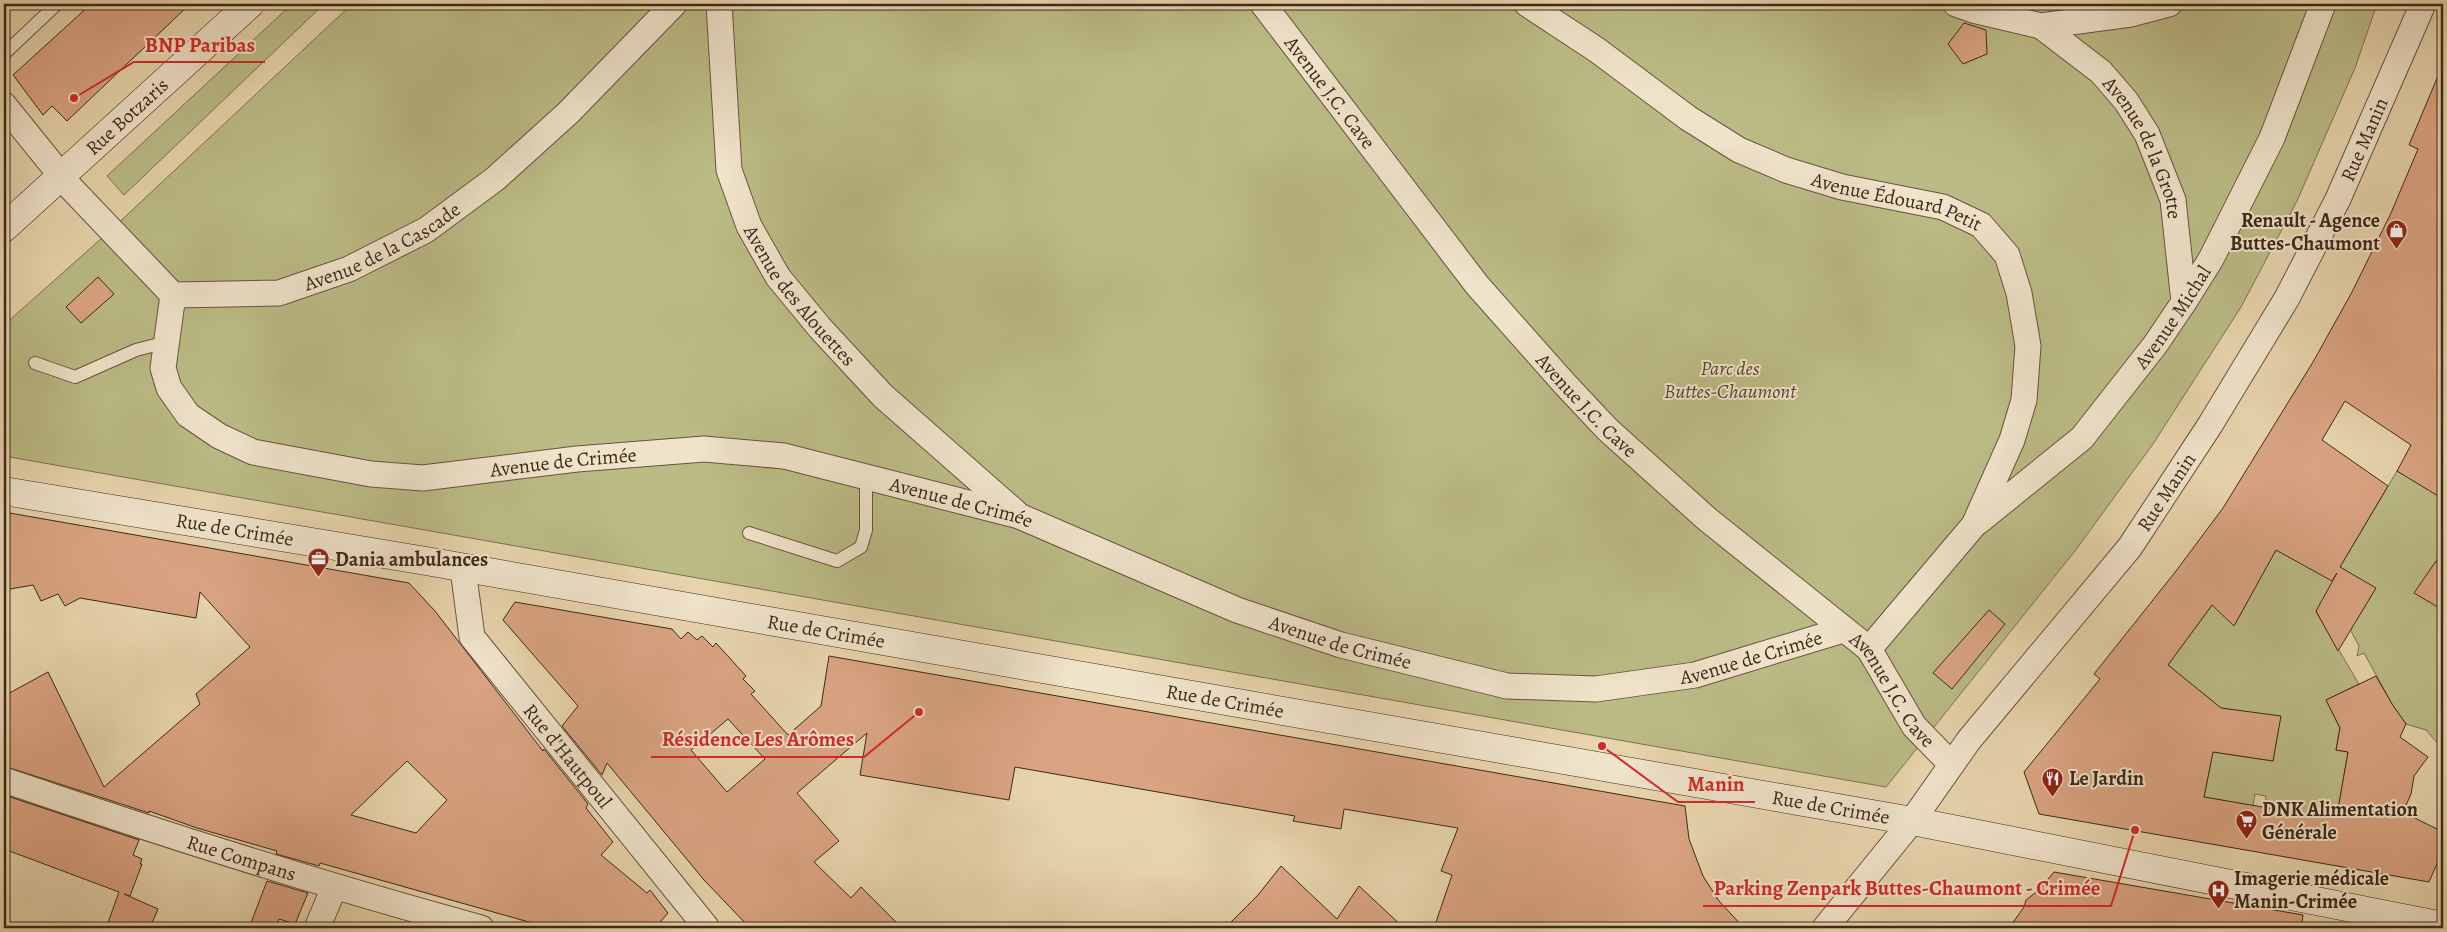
<svg xmlns="http://www.w3.org/2000/svg" width="2447" height="932" viewBox="0 0 2447 932" font-family="Alegreya,serif">
  <style>
    .green { fill: #bbbb86; stroke: #7c7250 }
    .building { fill: #daa482; stroke: #3e2919; fill-rule: evenodd }
    .lines { fill: none; stroke-linecap: round; stroke-linejoin: round }
    .lane-casing { stroke: #68543e; stroke-width: 14 }
    .street-casing { stroke: #68543e; stroke-width: 27 }
    .secondary-casing { stroke: #3e2919; stroke-width: 29 }
    .lane { stroke: #efe3ca; stroke-width: 12 }
    .street { stroke: #efe3ca; stroke-width: 25 }
    .secondary { stroke: #efe3ca; stroke-width: 28 }
    .labels { text-anchor: middle; stroke-width: 4; stroke-linejoin: round; paint-order: stroke }
    .street-label { font-size: 20px; fill: #3e2919; stroke: #efe3ca }
    .poi-label { font-size: 20px; font-weight: bold; fill: #3e2919; stroke: #efe3ca; text-anchor: start }
    .park-label { font-size: 20px; font-style: italic; fill: #57462f; stroke: #efe3ca }
    .leader { fill: none; stroke: #d62828; stroke-width: 2 }
    .callout-dot { fill: #d62828; stroke: #efe3ca; stroke-width: 2 }
    .callout-label { font-size: 21px; text-anchor: middle; font-weight: bold; fill: #d62828; stroke: #efe3ca; stroke-width: 4; stroke-linejoin: round; paint-order: stroke }
  </style>
  <rect width="100%" height="100%" fill="#e7d4ad"/>
  <filter id="stains"><feTurbulence type="fractalNoise" baseFrequency=".004" numOctaves="4"/><feColorMatrix values="0 0 0 0 .2 0 0 0 0 .09 0 0 0 0 .02 0 0 0 .5 -.17"/></filter>
  <radialGradient id="worn" r=".72"><stop offset=".6" stop-color="#630" stop-opacity="0"/><stop offset="1" stop-color="#630" stop-opacity=".3"/></radialGradient>
  <g class="green">
    <polygon points="292,4 324,4 124,195 107,176"/>
    <polygon points="352,4 2377,4 2355,68 2297,201 2241,307 2153,444 2075,551 1886,787 4,456 4,325 111,230"/>
    <polygon points="2424,420 2443,432 2443,744 2440,746 2426,730 2406,724 2392,704 2364,653 2357,656 2359,646 2346,622 2337,611 2356,621 2375,589 2340,567 2397,471 2419,484"/>
    <polygon points="2276,550 2333,581 2316,612 2359,684 2326,700 2340,728 2336,750 2348,752 2337,816 2316,812 2314,820 2264,812 2266,796 2255,794 2253,806 2204,797 2213,752 2273,761 2280,717 2221,708 2168,665 2216,600 2234,626"/>
  </g>
  <g class="building">
    <polygon points="91,4 190,4 67,121 52,106 43,115 13,75"/>
    <polygon points="1964,23 1986,30 1987,54 1963,64 1948,44"/>
    <polygon points="2443,64 2443,499 2397,471 2411,445 2345,401 2322,440 2388,486 2340,567 2376,588 2338,651 2316,611 2337,573 2332,581 2276,550 2234,626 2212,605 2168,665 2221,708 2281,716 2273,761 2213,752 2204,797 2315,816 2315,812 2337,815 2348,752 2336,750 2340,728 2326,700 2376,676 2392,704 2406,724 2400,737 2428,757 2414,776 2411,794 2403,812 2443,832 2443,850 2429,882 2039,814 2024,772 2100,679 2094,674 2176,571 2223,508 2313,362 2352,292 2391,213 2418,149 2409,145"/>
    <polygon points="98,277 114,294 81,323 66,307"/>
    <path d="M4,512L409,583L435,611L543,751L544,749L588,804L586,808L613,842L601,855L647,893L650,890L668,913L655,928H550L320,863L319,866L276,854L277,851L197,828L149,811V813L4,766V696L48,672L104,787L200,704L196,694L250,647L200,592L196,618L80,598L65,606L58,594L41,601L33,585L4,590ZM407,761L447,800L416,833L351,815Z"/>
    <polygon points="2443,551 2443,610 2414,593"/>
    <path d="M515,602L672,629L681,639L688,632L697,640L702,636L713,647L716,643L746,676L743,679L755,691L751,694L788,735L821,706L829,656L1685,806L1689,839L1703,876L1719,901L1744,928H1434L1452,875L1441,871L1458,828L1344,809L1341,829L1293,821L1295,816L1015,767L1009,800L860,775L867,733L797,793L839,841L814,862L851,898L861,887L902,928H750L704,880L607,763L602,775L562,726L578,706L503,620ZM728,719L765,759L727,792L691,750Z"/>
    <polygon points="1989,610 2005,624 1952,689 1933,673"/>
    <polygon points="4,795 139,840 133,855 142,859 140,864 142,864 130,896 124,894 158,909 150,928 106,928 119,892 4,849"/>
    <polygon points="1281,866 1337,919 1359,886 1404,928 1225,928 1258,895"/>
    <polygon points="2054,872 2303,915 2301,928 2009,928 2024,907 2026,900 2039,890"/>
    <polygon points="267,881 308,893 295,924 279,919 275,928 249,928"/>
  </g>
  <g class="lines">
    <defs>
      <g id="lane">
        <polyline points="4,54 57,4"/>
        <polyline points="35,363 75,377 136,350 167,342"/>
        <polyline points="749,533 837,561 861,547 866,530 866,476"/>
      </g>
      <g id="street">
        <path id="s1" d="M719,4L729,170L749,226L778,277L820,328L883,396L1015,512"/>
        <path id="s2" d="M1263,4L1477,285L1563,382L1607,429L1707,519L1869,649L1914,726L1951,764"/>
        <path id="s3" d="M1527,4L1597,50L1688,118L1739,150L1786,170L1842,187L1943,207L1981,225L2007,255L2019,293L2028,346L2024,400L2012,440L1974,525L1869,649"/>
        <polyline points="1956,4 1973,10 2041,26 2131,14 2169,4"/>
        <path id="s4" d="M2041,26L2101,72L2126,101L2147,134L2173,200L2184,302"/>
        <path id="s5" d="M4,105L71,188L173,295L279,293L349,269L426,230L495,179L568,113L674,4"/>
        <path id="s6" d="M173,295L163,368L169,388L188,415L219,436L253,452L371,474L423,478L577,459L704,449L784,456L1019,516L1237,610L1341,645L1507,686L1596,689L1695,675L1843,630"/>
        <path id="s7" d="M1978,522L2082,438L2155,345L2184,302L2211,259L2272,138L2323,4"/>
        <path id="s8" d="M463,569L472,637L707,928"/>
        <path id="s9" d="M4,780C162,834 320,884 481,928"/>
        <polyline points="317,928 334,888"/>
        <path id="s10" d="M1825,928L1912,821L1969,740L2130,547L2210,425L2287,298L2338,199L2423,4"/>
      </g>
      <g id="secondary">
        <path id="s11" d="M4,228L250,4"/>
        <path id="s12" d="M4,491L426,561L1912,821L2443,926"/>
      </g>
    </defs>
    <use href="#lane" class="lane-casing"/>
    <use href="#street" class="street-casing"/>
    <use href="#secondary" class="secondary-casing"/>
    <use href="#lane" class="lane"/>
    <use href="#street" class="street"/>
    <use href="#secondary" class="secondary"/>
  </g>
  <defs>
    <symbol id="shop-pin" viewBox="-11 -11 22 30"><path d="M0 17L-7.5 6A9.5 9.5 0 1 1 7.5 6Z" fill="#8f2418" stroke="#efe3ca"/><path d="M-5-2.5h2.3a2.7 3.5 0 0 1 5.4 0H5L5.5 6h-11ZM-1.5-2.5h3a1.5 2.3 0 0 0-3 0Z" fill="#fff"/></symbol>
    <symbol id="office-pin" viewBox="-11 -11 22 30"><path d="M0 17L-7.5 6A9.5 9.5 0 1 1 7.5 6Z" fill="#8f2418" stroke="#efe3ca"/><path d="M-6-3h4V-5.5h4V-3h4V5H-6ZM-1-4.5V-3h2v-1.5ZM-6 0V1H6V0Z" fill="#fff"/></symbol>
    <symbol id="restaurant-pin" viewBox="-11 -11 22 30"><path d="M0 17L-7.5 6A9.5 9.5 0 1 1 7.5 6Z" fill="#8f2418" stroke="#efe3ca"/><path d="M-5-6h1v4h1v-4h1v4h1v-4h1v5L-1.5 .5V6h-2V.5L-5-1ZM5-6V6H3V1.5H1.5Q1.5-4 5-6Z" fill="#fff"/></symbol>
    <symbol id="supermarket-pin" viewBox="-11 -11 22 30"><path d="M0 17L-7.5 6A9.5 9.5 0 1 1 7.5 6Z" fill="#8f2418" stroke="#efe3ca"/><path d="M-6-5.5h2.5l.6 2H6L4.5 2H-2.5L-4.4-4H-6ZM-1.5 3.2a1.3 1.3 0 1 0 .1 0ZM3 3.2a1.3 1.3 0 1 0 .1 0Z" fill="#fff"/></symbol>
    <symbol id="hospital-pin" viewBox="-11 -11 22 30"><path d="M0 17L-7.5 6A9.5 9.5 0 1 1 7.5 6Z" fill="#8f2418" stroke="#efe3ca"/><path d="M-5-5h3v3.5h4V-5h3V5h-3V1.5h-4V5h-3Z" fill="#fff"/></symbol>
  </defs>
  <g fill-rule="evenodd">
    <use href="#shop-pin" x="2384" y="218" width="25" height="34"/>
    <use href="#office-pin" x="306" y="546" width="25" height="34"/>
    <use href="#restaurant-pin" x="2040" y="766" width="25" height="34"/>
    <use href="#supermarket-pin" x="2234" y="808" width="25" height="34"/>
    <use href="#hospital-pin" x="2206" y="878" width="25" height="34"/>
  </g>
  <g class="labels">
    <g class="street-label">
      <text dy="7" stroke="none"><textPath href="#s2" startOffset="111">Avenue J.C. Cave</textPath></text>
      <text dy="7" stroke="none"><textPath href="#s11" startOffset="166">Rue Botzaris</textPath></text>
      <text dy="7" stroke="none"><textPath href="#s10" startOffset="959">Rue Manin</textPath></text>
      <text dy="7" stroke="none"><textPath href="#s4" startOffset="164">Avenue de la Grotte</textPath></text>
      <text dy="7" stroke="none"><textPath href="#s3" startOffset="424">Avenue Édouard Petit</textPath></text>
      <text dy="7" stroke="none"><textPath href="#s5" startOffset="474">Avenue de la Cascade</textPath></text>
      <text dy="7" stroke="none"><textPath href="#s1" startOffset="312">Avenue des Alouettes</textPath></text>
      <text dy="7" stroke="none"><textPath href="#s7" startOffset="285">Avenue Michal</textPath></text>
      <text dy="7" stroke="none"><textPath href="#s2" startOffset="516">Avenue J.C. Cave</textPath></text>
      <text dy="7" stroke="none"><textPath href="#s6" startOffset="516">Avenue de Crimée</textPath></text>
      <text dy="7" stroke="none"><textPath href="#s10" startOffset="554">Rue Manin</textPath></text>
      <text dy="7" stroke="none"><textPath href="#s6" startOffset="921">Avenue de Crimée</textPath></text>
      <text dy="7" stroke="none"><textPath href="#s12" startOffset="234">Rue de Crimée</textPath></text>
      <text dy="7" stroke="none"><textPath href="#s12" startOffset="834">Rue de Crimée</textPath></text>
      <text dy="7" stroke="none"><textPath href="#s6" startOffset="1326">Avenue de Crimée</textPath></text>
      <text dy="7" stroke="none"><textPath href="#s6" startOffset="1746">Avenue de Crimée</textPath></text>
      <text dy="7" stroke="none"><textPath href="#s2" startOffset="936">Avenue J.C. Cave</textPath></text>
      <text dy="7" stroke="none"><textPath href="#s12" startOffset="1239">Rue de Crimée</textPath></text>
      <text dy="7" stroke="none"><textPath href="#s8" startOffset="221">Rue d'Hautpoul</textPath></text>
      <text dy="7" stroke="none"><textPath href="#s12" startOffset="1854">Rue de Crimée</textPath></text>
      <text dy="7" stroke="none"><textPath href="#s9" startOffset="250">Rue Compans</textPath></text>
    </g>
    <g class="poi-label">
      <text x="2380" y="227" text-anchor="end">Renault - Agence<tspan x="2380" dy="23">Buttes-Chaumont</tspan></text>
      <text x="335" y="566">Dania ambulances</text>
      <text x="2069" y="785">Le Jardin</text>
      <text x="2262" y="816">DNK Alimentation<tspan x="2262" dy="23">Générale</tspan></text>
      <text x="2234" y="885">Imagerie médicale<tspan x="2234" dy="23">Manin-Crimée</tspan></text>
    </g>
    <g class="park-label">
      <text x="1730" y="375">Parc des<tspan x="1730" dy="23">Buttes-Chaumont</tspan></text>
    </g>
  </g>
  <path class="leader" d="M74 98L134 62H265M919 712L864 757H651M1602 746L1678 802H1755M2135 830L2111 906H1703"/>
  <g class="callout-dot">
    <circle cx="74" cy="98" r="5"/>
    <circle cx="919" cy="712" r="5"/>
    <circle cx="1602" cy="746" r="5"/>
    <circle cx="2135" cy="830" r="5"/>
  </g>
  <g class="callout-label">
    <text x="200" y="52">BNP Paribas</text>
    <text x="758" y="746">Résidence Les Arômes</text>
    <text x="1716" y="791">Manin</text>
    <text x="1907" y="895">Parking Zenpark Buttes-Chaumont - Crimée</text>
  </g>
  <rect width="2447" height="932" fill="none" stroke="#e7d4ad" stroke-width="20"/>
  <rect x="5" y="5" width="2437" height="922" fill="none" stroke="#3e2919" stroke-width="2.5"/>
  <rect x="10" y="10" width="2427" height="912" fill="none" stroke="#3e2919"/>
  <rect width="100%" height="100%" filter="url(#stains)"/>
  <rect width="100%" height="100%" fill="url(#worn)"/>
</svg>
